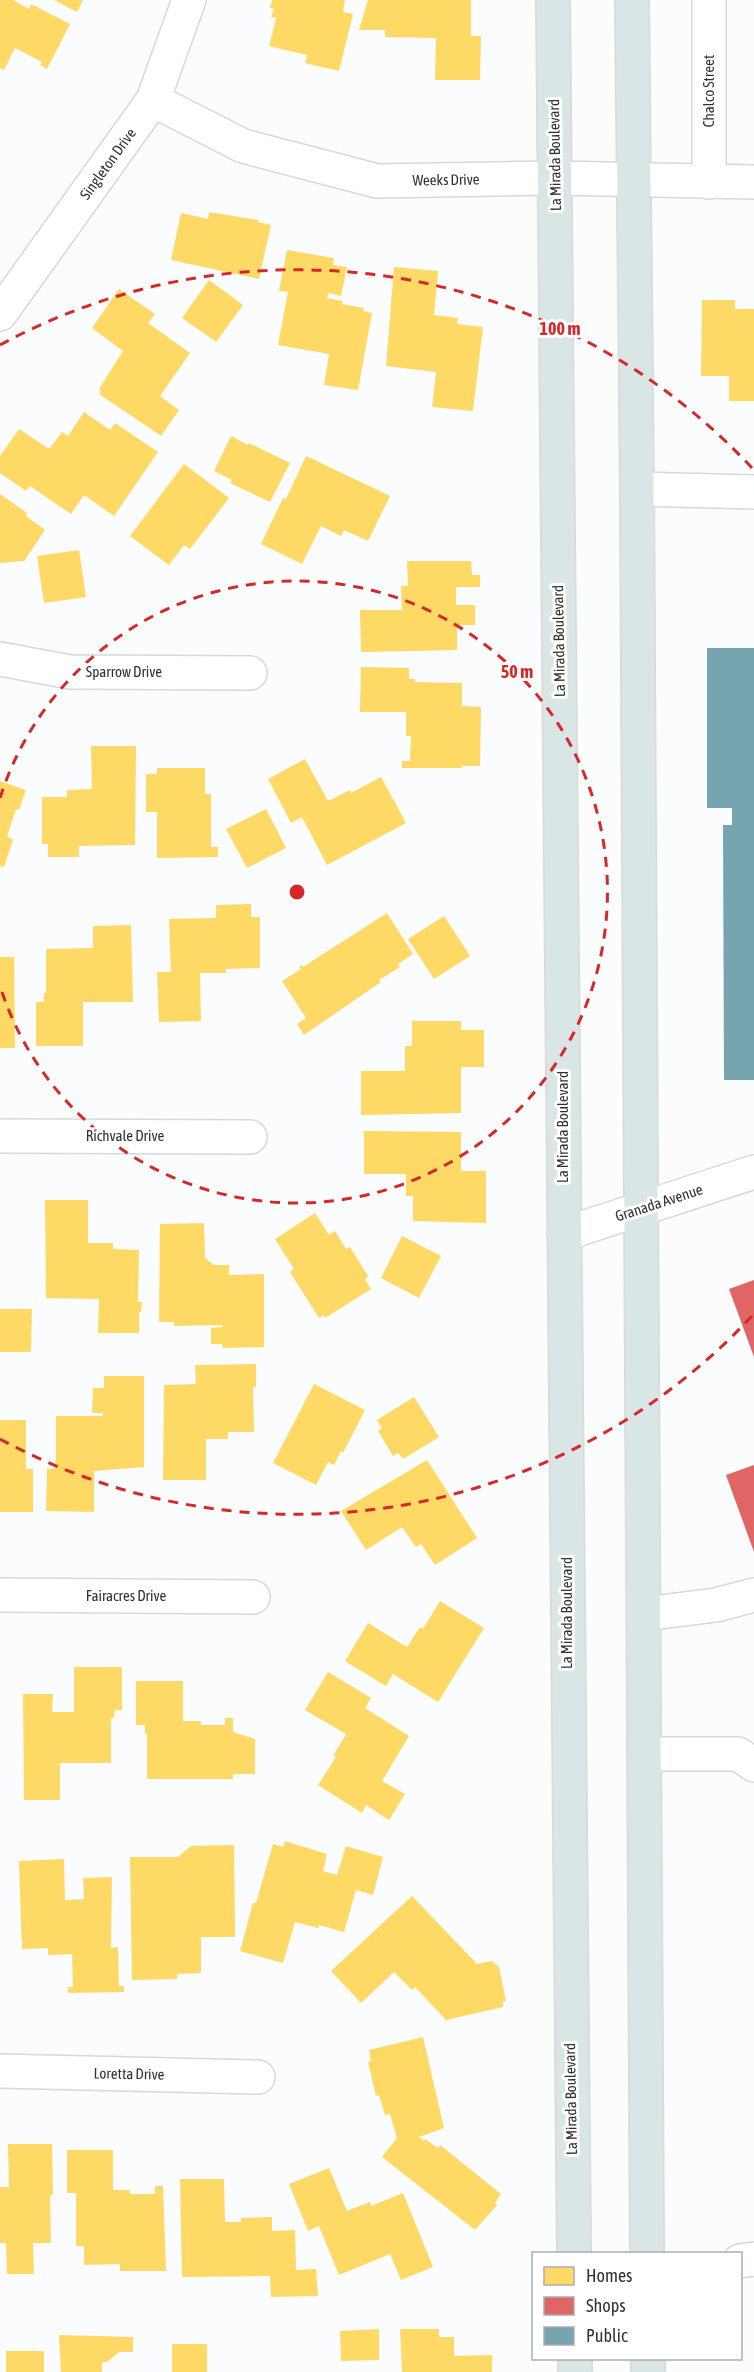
<svg xmlns="http://www.w3.org/2000/svg" width="754" height="2372" viewBox="0 0 754 2372" font-family="'Asap Condensed',sans-serif">
  <style>
    .homes { fill: #ffd966 }
    .shops { fill: #e06666 }
    .public { fill: #76a5af }
    .lines { fill: none; stroke-linecap: round; stroke-linejoin: round }
    .minor-casing { stroke: #d7d8da; stroke-width: 36 }
    .major-casing { stroke: #d8d9db; stroke-width: 36 }
    .minor { stroke: #feffff; stroke-width: 33 }
    .major { stroke: #dae5e6; stroke-width: 33 }
    .ring { fill: none; stroke: #d62828; stroke-width: 3; stroke-dasharray: 10 8 }
    .labels { text-anchor: middle; stroke-width: 6; stroke-linejoin: round; paint-order: stroke }
    .street-label { font-size: 15px; fill: #303135; stroke: #fff }
    .centre { fill: #d62828; stroke: #fff; stroke-width: 3 }
    .ring-label { font-size: 18px; text-anchor: middle; font-weight: bold; fill: #d62828; stroke: #fff; stroke-width: 6; stroke-linejoin: round; paint-order: stroke }
  </style>
  <rect width="100%" height="100%" fill="#fbfcfe"/>
  <g class="homes">
    <polygon points="0,0 13,0 29,9 31,4 70,24 47,69 40,65 42,62 15,48 4,70 0,68"/>
    <polygon points="54,0 83,0 77,12"/>
    <polygon points="272,0 345,0 343,12 353,14 339,71 305,63 307,55 269,46 276,18 271,17 274,9 270,8"/>
    <polygon points="368,0 471,0 471,36 481,36 480,80 435,80 436,38 385,37 385,30 359,30"/>
    <polygon points="209,212 258,220 258,222 271,225 259,279 171,260 181,213 208,219"/>
    <polygon points="287,250 334,258 333,265 347,267 341,296 328,293 327,298 343,301 342,304 364,308 363,311 372,313 358,390 324,385 329,354 278,345 288,292 279,291"/>
    <polygon points="394,267 438,271 434,315 458,318 457,324 483,327 473,411 432,407 436,372 386,366"/>
    <polygon points="209,280 243,305 216,342 182,318"/>
    <polygon points="119,289 155,314 148,323 190,353 160,396 179,410 161,436 99,394 101,392 99,389 123,351 92,328"/>
    <polygon points="702,300 735,300 735,309 754,309 754,401 729,401 729,376 701,376"/>
    <polygon points="84,412 110,430 115,423 158,452 114,516 84,495 71,514 30,486 26,491 0,473 0,456 19,429 49,449 62,432 68,436"/>
    <polygon points="231,436 248,445 249,443 290,463 270,502 230,483 232,480 214,471"/>
    <polygon points="306,456 390,496 368,541 344,530 341,536 321,526 302,564 261,544 283,498 286,499"/>
    <polygon points="184,464 229,498 190,549 184,545 169,565 130,536"/>
    <polygon points="0,494 27,513 26,516 45,530 24,561 0,563"/>
    <polygon points="79,550 86,597 44,603 37,556"/>
    <polygon points="407,561 471,561 472,575 480,575 480,587 456,587 456,605 475,605 475,625 457,625 457,650 361,652 360,610 402,610 401,586 408,586"/>
    <polygon points="361,667 409,668 409,679 415,679 415,682 462,683 462,706 481,707 480,766 462,766 462,768 402,768 402,761 410,761 411,736 406,736 406,712 360,712"/>
    <polygon points="91,746 136,746 135,845 79,846 79,857 48,857 48,844 42,844 42,797 67,797 67,790 92,789"/>
    <polygon points="305,759 328,801 350,790 351,793 381,777 406,823 327,865 302,817 291,823 268,779"/>
    <polygon points="157,768 205,768 205,794 211,794 211,847 218,847 218,857 157,858 157,812 146,812 146,774 157,774"/>
    <polygon points="0,781 26,790 19,810 16,809 7,836 13,840 4,867 0,866"/>
    <polygon points="266,809 286,848 247,868 226,829"/>
    <polygon points="251,904 251,917 260,917 260,968 226,969 226,973 200,973 201,1021 159,1022 157,972 171,972 169,919 216,918 216,905"/>
    <polygon points="387,913 413,954 398,964 400,967 379,980 381,982 304,1035 297,1024 306,1018 282,981 301,969 299,967 302,965 303,967"/>
    <polygon points="444,916 470,956 434,979 408,939"/>
    <polygon points="131,925 133,1002 83,1002 83,1046 36,1046 36,1002 44,1002 44,993 46,993 46,949 93,948 93,926"/>
    <polygon points="0,957 14,957 15,1048 0,1048"/>
    <polygon points="412,1021 461,1021 461,1030 484,1030 484,1067 461,1067 461,1113 361,1115 361,1071 405,1071 405,1046 412,1046"/>
    <polygon points="364,1131 461,1132 461,1171 486,1171 486,1223 413,1221 413,1196 406,1196 406,1174 364,1174"/>
    <polygon points="45,1200 88,1200 88,1243 113,1243 113,1249 139,1250 138,1302 142,1302 141,1312 139,1312 139,1333 98,1333 99,1299 46,1298"/>
    <polygon points="315,1213 329,1235 335,1231 346,1249 350,1247 368,1276 365,1279 371,1289 325,1318 324,1315 319,1318 290,1272 294,1269 275,1239"/>
    <polygon points="204,1223 205,1258 214,1265 229,1265 229,1275 264,1274 264,1347 223,1348 222,1344 211,1344 211,1328 222,1327 222,1325 174,1326 174,1322 159,1322 160,1224"/>
    <polygon points="402,1236 441,1256 419,1298 381,1278"/>
    <polygon points="0,1309 32,1309 31,1352 0,1352"/>
    <polygon points="256,1364 256,1387 253,1387 254,1432 228,1432 228,1439 206,1439 206,1480 163,1480 164,1385 196,1384 195,1365"/>
    <polygon points="104,1376 144,1376 144,1467 94,1471 94,1512 46,1511 47,1469 54,1469 56,1459 56,1416 103,1416 103,1413 92,1413 93,1388 104,1388"/>
    <polygon points="314,1384 365,1410 343,1453 341,1451 334,1465 328,1462 316,1485 273,1463"/>
    <polygon points="414,1397 439,1437 403,1459 398,1453 393,1456 378,1431 382,1428 377,1420"/>
    <polygon points="0,1420 26,1420 26,1469 33,1469 33,1512 0,1512"/>
    <polygon points="427,1460 477,1538 435,1565 421,1544 416,1547 402,1527 366,1550 341,1511"/>
    <polygon points="440,1601 484,1628 438,1702 393,1674 386,1686 345,1661 368,1623 407,1647 420,1627 423,1629"/>
    <polygon points="74,1667 122,1667 122,1710 115,1710 114,1718 111,1718 111,1763 60,1763 60,1800 24,1800 23,1694 53,1694 52,1712 74,1712"/>
    <polygon points="328,1672 371,1698 365,1708 409,1736 382,1781 405,1794 389,1820 366,1805 362,1813 318,1785 336,1757 333,1756 346,1734 305,1710"/>
    <polygon points="136,1681 183,1681 183,1721 201,1721 201,1725 225,1725 225,1718 233,1718 233,1732 255,1739 255,1774 233,1774 233,1779 147,1779 147,1734 145,1734 145,1725 136,1725"/>
    <polygon points="285,1841 327,1854 323,1871 337,1875 346,1846 383,1857 373,1895 356,1890 344,1932 319,1925 318,1928 295,1922 283,1963 240,1951 253,1903 256,1903 273,1844 283,1847"/>
    <polygon points="234,1845 235,1937 201,1937 201,1973 177,1974 177,1979 132,1980 130,1857 178,1857 191,1846"/>
    <polygon points="64,1859 65,1900 84,1899 83,1878 112,1877 111,1948 118,1947 119,1986 124,1986 124,1992 68,1993 68,1987 73,1987 72,1954 48,1955 48,1948 22,1949 19,1861"/>
    <polygon points="412,1896 477,1964 492,1961 499,1967 506,2001 503,2001 503,2007 446,2020 415,1987 412,1990 394,1972 361,2003 331,1971"/>
    <polygon points="423,2037 444,2128 419,2137 424,2141 425,2139 438,2148 440,2145 501,2194 495,2203 497,2205 475,2230 382,2157 397,2138 390,2114 385,2115 379,2095 376,2096 368,2062 371,2061 369,2050"/>
    <polygon points="8,2144 52,2144 53,2195 50,2195 51,2243 33,2243 34,2274 7,2274 6,2243 0,2243 0,2187 9,2187"/>
    <polygon points="67,2150 113,2150 113,2190 130,2190 130,2194 155,2194 155,2186 163,2186 166,2271 120,2271 120,2264 84,2265 84,2246 76,2246 76,2193 67,2193"/>
    <polygon points="329,2168 347,2211 370,2202 371,2206 403,2193 433,2267 401,2280 390,2254 339,2275 319,2226 308,2231 289,2184"/>
    <polygon points="180,2179 224,2179 225,2222 241,2222 241,2218 272,2217 272,2231 295,2230 296,2270 316,2269 318,2296 271,2297 270,2276 182,2277"/>
    <polygon points="379,2329 379,2360 341,2361 340,2331"/>
    <polygon points="400,2329 439,2329 439,2337 454,2337 454,2356 492,2355 492,2372 402,2372"/>
    <polygon points="59,2335 133,2337 133,2352 119,2352 107,2362 102,2362 102,2372 61,2372"/>
    <rect x="172" y="2344" width="35" height="28"/>
    <rect x="6" y="2351" width="38" height="21"/>
  </g>
  <g class="shops">
    <polygon points="754,1280 754,1357 729,1289"/>
    <polygon points="754,1465 754,1552 726,1475"/>
  </g>
  <polygon class="public" points="707,648 754,648 754,1080 724,1080 723,825 732,825 732,808 707,808"/>
  <g class="lines">
    <defs>
      <g id="minor">
        <polyline points="709,0 709,182"/>
        <polyline points="153,100 243,146 377,181 555,178 754,182"/>
        <polyline points="0,314 153,100 189,0"/>
        <polyline points="637,489 754,492"/>
        <polyline points="0,659 70,672 250,673"/>
        <polyline points="0,1136 250,1137"/>
        <polyline points="564,1234 754,1172"/>
        <polyline points="0,1595 253,1597"/>
        <polyline points="644,1614 716,1605 754,1595"/>
        <polyline points="645,1754 738,1754 754,1765"/>
        <polyline points="0,2071 258,2077"/>
        <polyline points="740,2261 754,2259"/>
      </g>
      <g id="major">
        <polyline points="553,0 574,2254"/>
        <polyline points="632,0 637,489 647,2254"/>
        <polyline points="575,2358 575,2372"/>
        <polyline points="648,2358 648,2372"/>
      </g>
    </defs>
    <use href="#minor" class="minor-casing"/>
    <use href="#major" class="major-casing"/>
    <use href="#minor" class="minor"/>
    <use href="#major" class="major"/>
  </g>
  <g class="ring">
    <path d="M0 798A311 311 0 1 1 0 986"/>
    <path d="M752 1316A622 622 0 0 1 0 1439M0 345A622 622 0 0 1 752 468"/>
  </g>
  <g class="labels">
    <g class="street-label">
      <text transform="translate(709 91) rotate(-90)" y="5">Chalco Street</text>
      <text transform="translate(555 155) rotate(-91)" y="5">La Mirada Boulevard</text>
      <text transform="translate(108 164) rotate(-54)" y="5">Singleton Drive</text>
      <text transform="translate(446 180) rotate(-1)" y="5">Weeks Drive</text>
      <text transform="translate(559 641) rotate(-91)" y="5">La Mirada Boulevard</text>
      <text x="124" y="677">Sparrow Drive</text>
      <text transform="translate(563 1127) rotate(-90)" y="5">La Mirada Boulevard</text>
      <text x="125" y="1141">Richvale Drive</text>
      <text transform="translate(659 1203) rotate(-18)" y="5">Granada Avenue</text>
      <text x="126" y="1601">Fairacres Drive</text>
      <text transform="translate(567 1613) rotate(-90)" y="5">La Mirada Boulevard</text>
      <text transform="translate(129 2074) rotate(1)" y="5">Loretta Drive</text>
      <text transform="translate(571 2099) rotate(-91)" y="5">La Mirada Boulevard</text>
    </g>
  </g>
  <circle cx="297" cy="892" r="9" class="centre"/>
  <g class="ring-label">
    <text x="560" y="335">100 m</text>
    <text x="517" y="678">50 m</text>
  </g>
  <rect x="532" y="2252" width="210" height="108" fill="#ffffff" stroke="#acadae" stroke-width="1.5"/>
  <rect x="544" y="2267" width="30" height="18" fill="#ffd966" stroke="#acadae" stroke-width="1.5"/>
  <text x="586" y="2282" font-size="18" fill="#303135">Homes</text>
  <rect x="544" y="2297" width="30" height="18" fill="#e06666" stroke="#acadae" stroke-width="1.5"/>
  <text x="586" y="2312" font-size="18" fill="#303135">Shops</text>
  <rect x="544" y="2327" width="30" height="18" fill="#76a5af" stroke="#acadae" stroke-width="1.5"/>
  <text x="586" y="2342" font-size="18" fill="#303135">Public</text>
</svg>
